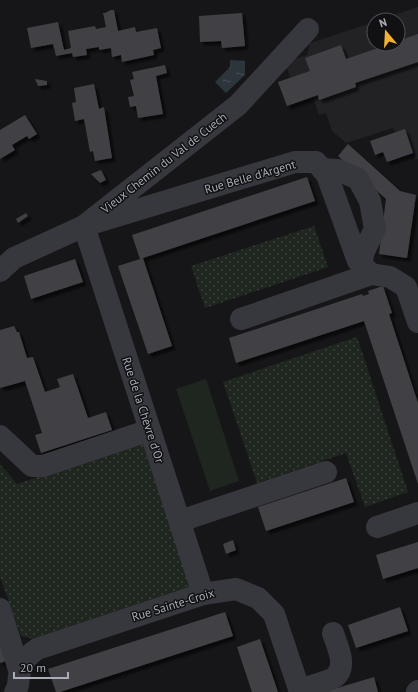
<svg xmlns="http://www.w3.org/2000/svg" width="418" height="692" viewBox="0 0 418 692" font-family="'PT Sans',sans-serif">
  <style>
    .built { fill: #222225 }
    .grass { fill: url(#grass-dots) }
    .pitch { fill: #1e261f }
    .water { fill: url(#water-ripples) }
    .building { fill: #404145; filter: url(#shadow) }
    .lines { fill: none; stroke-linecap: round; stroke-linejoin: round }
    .minor { stroke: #37383d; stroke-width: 22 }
    .labels { text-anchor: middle; stroke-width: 3; stroke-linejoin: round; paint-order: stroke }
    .street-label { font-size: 12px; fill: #a8adb8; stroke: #111113 }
  </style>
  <defs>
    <pattern id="grass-dots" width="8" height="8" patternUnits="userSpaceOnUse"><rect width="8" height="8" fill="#1e261f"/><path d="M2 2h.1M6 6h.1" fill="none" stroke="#3c433d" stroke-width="1.8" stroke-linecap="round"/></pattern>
    <pattern id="water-ripples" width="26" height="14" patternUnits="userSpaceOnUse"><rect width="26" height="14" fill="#2c353c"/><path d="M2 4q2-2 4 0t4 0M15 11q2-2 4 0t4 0" fill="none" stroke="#485056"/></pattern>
    <filter id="shadow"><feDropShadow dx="3.5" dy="3.5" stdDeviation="1" flood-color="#0009"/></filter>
  </defs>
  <rect width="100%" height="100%" fill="#161618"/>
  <polygon class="built" points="418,7 418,159 415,160 413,153 395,132 393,128 346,143 332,131 326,113 319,115 313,97 287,106 278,82 290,78 285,62 307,55 310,43 374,22 374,44 398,44 398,20 379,20"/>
  <g class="grass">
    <polygon points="314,226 328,267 205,308 191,266"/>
    <polygon points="357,337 408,492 365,507 346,453 257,483 223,382"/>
    <polygon points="144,442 197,586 40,640 21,636 0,577 0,464 17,484"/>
  </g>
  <polygon class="pitch" points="206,379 239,481 210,491 176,389"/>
  <polygon class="water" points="230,60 245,61 245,75 226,93 215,82 230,67"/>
  <g class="building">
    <polygon points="111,10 114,10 118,31 135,27 136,32 157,28 161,48 153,50 154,55 122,62 121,55 112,57 111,48 99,50 99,47 86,49 87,55 73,57 72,53 56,56 53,44 31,48 27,28 58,22 64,50 71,48 68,31 95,26 96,29 106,27 103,13 105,13"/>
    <polygon points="242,13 245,46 222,48 221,41 200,42 199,16"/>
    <polygon points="418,34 418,62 355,83 356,87 319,100 318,95 287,106 278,82 310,71 305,58 341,45 346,59 390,44 398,44 398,41"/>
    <polygon points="165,65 167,73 156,76 163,114 138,118 136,106 130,107 128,97 134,96 130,80 134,79 132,72"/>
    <polygon points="35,79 47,81 47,85 38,86"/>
    <polygon points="94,84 99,109 104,107 112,158 95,161 93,151 90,152 84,119 75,121 72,103 76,102 74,88"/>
    <polygon points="25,115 37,134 29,139 27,136 12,145 15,150 0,159 0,130"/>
    <polygon points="405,129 413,153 387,162 383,152 375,155 370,141"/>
    <polygon points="348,144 400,191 416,195 407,258 379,254 386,199 338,156"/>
    <polygon points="101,170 106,180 100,183 91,174"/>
    <polygon points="307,177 315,201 143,258 172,346 148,354 118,266 140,259 132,235"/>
    <polygon points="26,213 28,216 18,223 16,219"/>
    <polygon points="75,259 83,282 31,299 24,276"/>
    <polygon points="383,286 392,313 389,314 418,403 418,484 364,321 236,363 229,338 362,294 363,296 369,294 368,291"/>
    <polygon points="14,326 17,332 19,332 27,358 33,357 45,392 60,387 57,379 73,374 88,418 106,412 112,430 41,453 35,435 42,433 25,381 0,388 0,330"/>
    <polygon points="346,478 354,502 266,531 258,507"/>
    <polygon points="233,540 236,550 226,554 223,544"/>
    <polygon points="418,542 418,568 383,579 376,555"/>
    <polygon points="400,607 408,631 356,648 348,625"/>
    <polygon points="225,612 233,636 60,692 56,692 48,669"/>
    <polygon points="260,639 278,692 252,692 237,647"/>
    <polygon points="0,644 6,661 0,663"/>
    <polygon points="374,677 378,692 324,692"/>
  </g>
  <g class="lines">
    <g class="minor">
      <polyline points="322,169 338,170 358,179 370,201 375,229 364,251 361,263"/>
      <polyline points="0,271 14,258 84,226 238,105 308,29"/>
      <polyline points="241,319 371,274"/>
      <polyline points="0,436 32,466 43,466 150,430"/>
      <polyline points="180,521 326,472"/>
      <polyline points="377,527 418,513"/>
      <polyline points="203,594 84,226 295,162 316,162 327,175 358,261 371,274 390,277 406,287 418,322"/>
      <polyline points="0,609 20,673"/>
      <path d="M300,690C307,687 330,681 335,677C348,666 337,646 333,633"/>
      <path d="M15,692C19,687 18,682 19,676C21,663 27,656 37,649L203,594L236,589L258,598L274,614L300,692"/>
      <polyline points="417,692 418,691"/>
    </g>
  </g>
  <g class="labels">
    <g class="street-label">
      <text transform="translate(164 163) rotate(-38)" y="4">Vieux Chemin du Val de Cuech</text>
      <text transform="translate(250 177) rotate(-16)" y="4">Rue Belle d'Argent</text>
      <text transform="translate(143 410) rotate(72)" y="4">Rue de la Chèvre d'Or</text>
      <text transform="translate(173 605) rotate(-17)" y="4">Rue Sainte-Croix</text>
    </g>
  </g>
  <g transform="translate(386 32) rotate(342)"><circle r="19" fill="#111113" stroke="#4d4f55"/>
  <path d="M0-3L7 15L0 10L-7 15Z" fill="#f2b134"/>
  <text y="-6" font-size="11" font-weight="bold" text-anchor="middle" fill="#a8adb8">N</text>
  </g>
  <path d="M14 672v6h54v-6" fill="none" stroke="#a8adb8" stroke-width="2"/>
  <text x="20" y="672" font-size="12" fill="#a8adb8" stroke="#111113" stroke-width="3" paint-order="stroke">20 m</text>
</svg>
